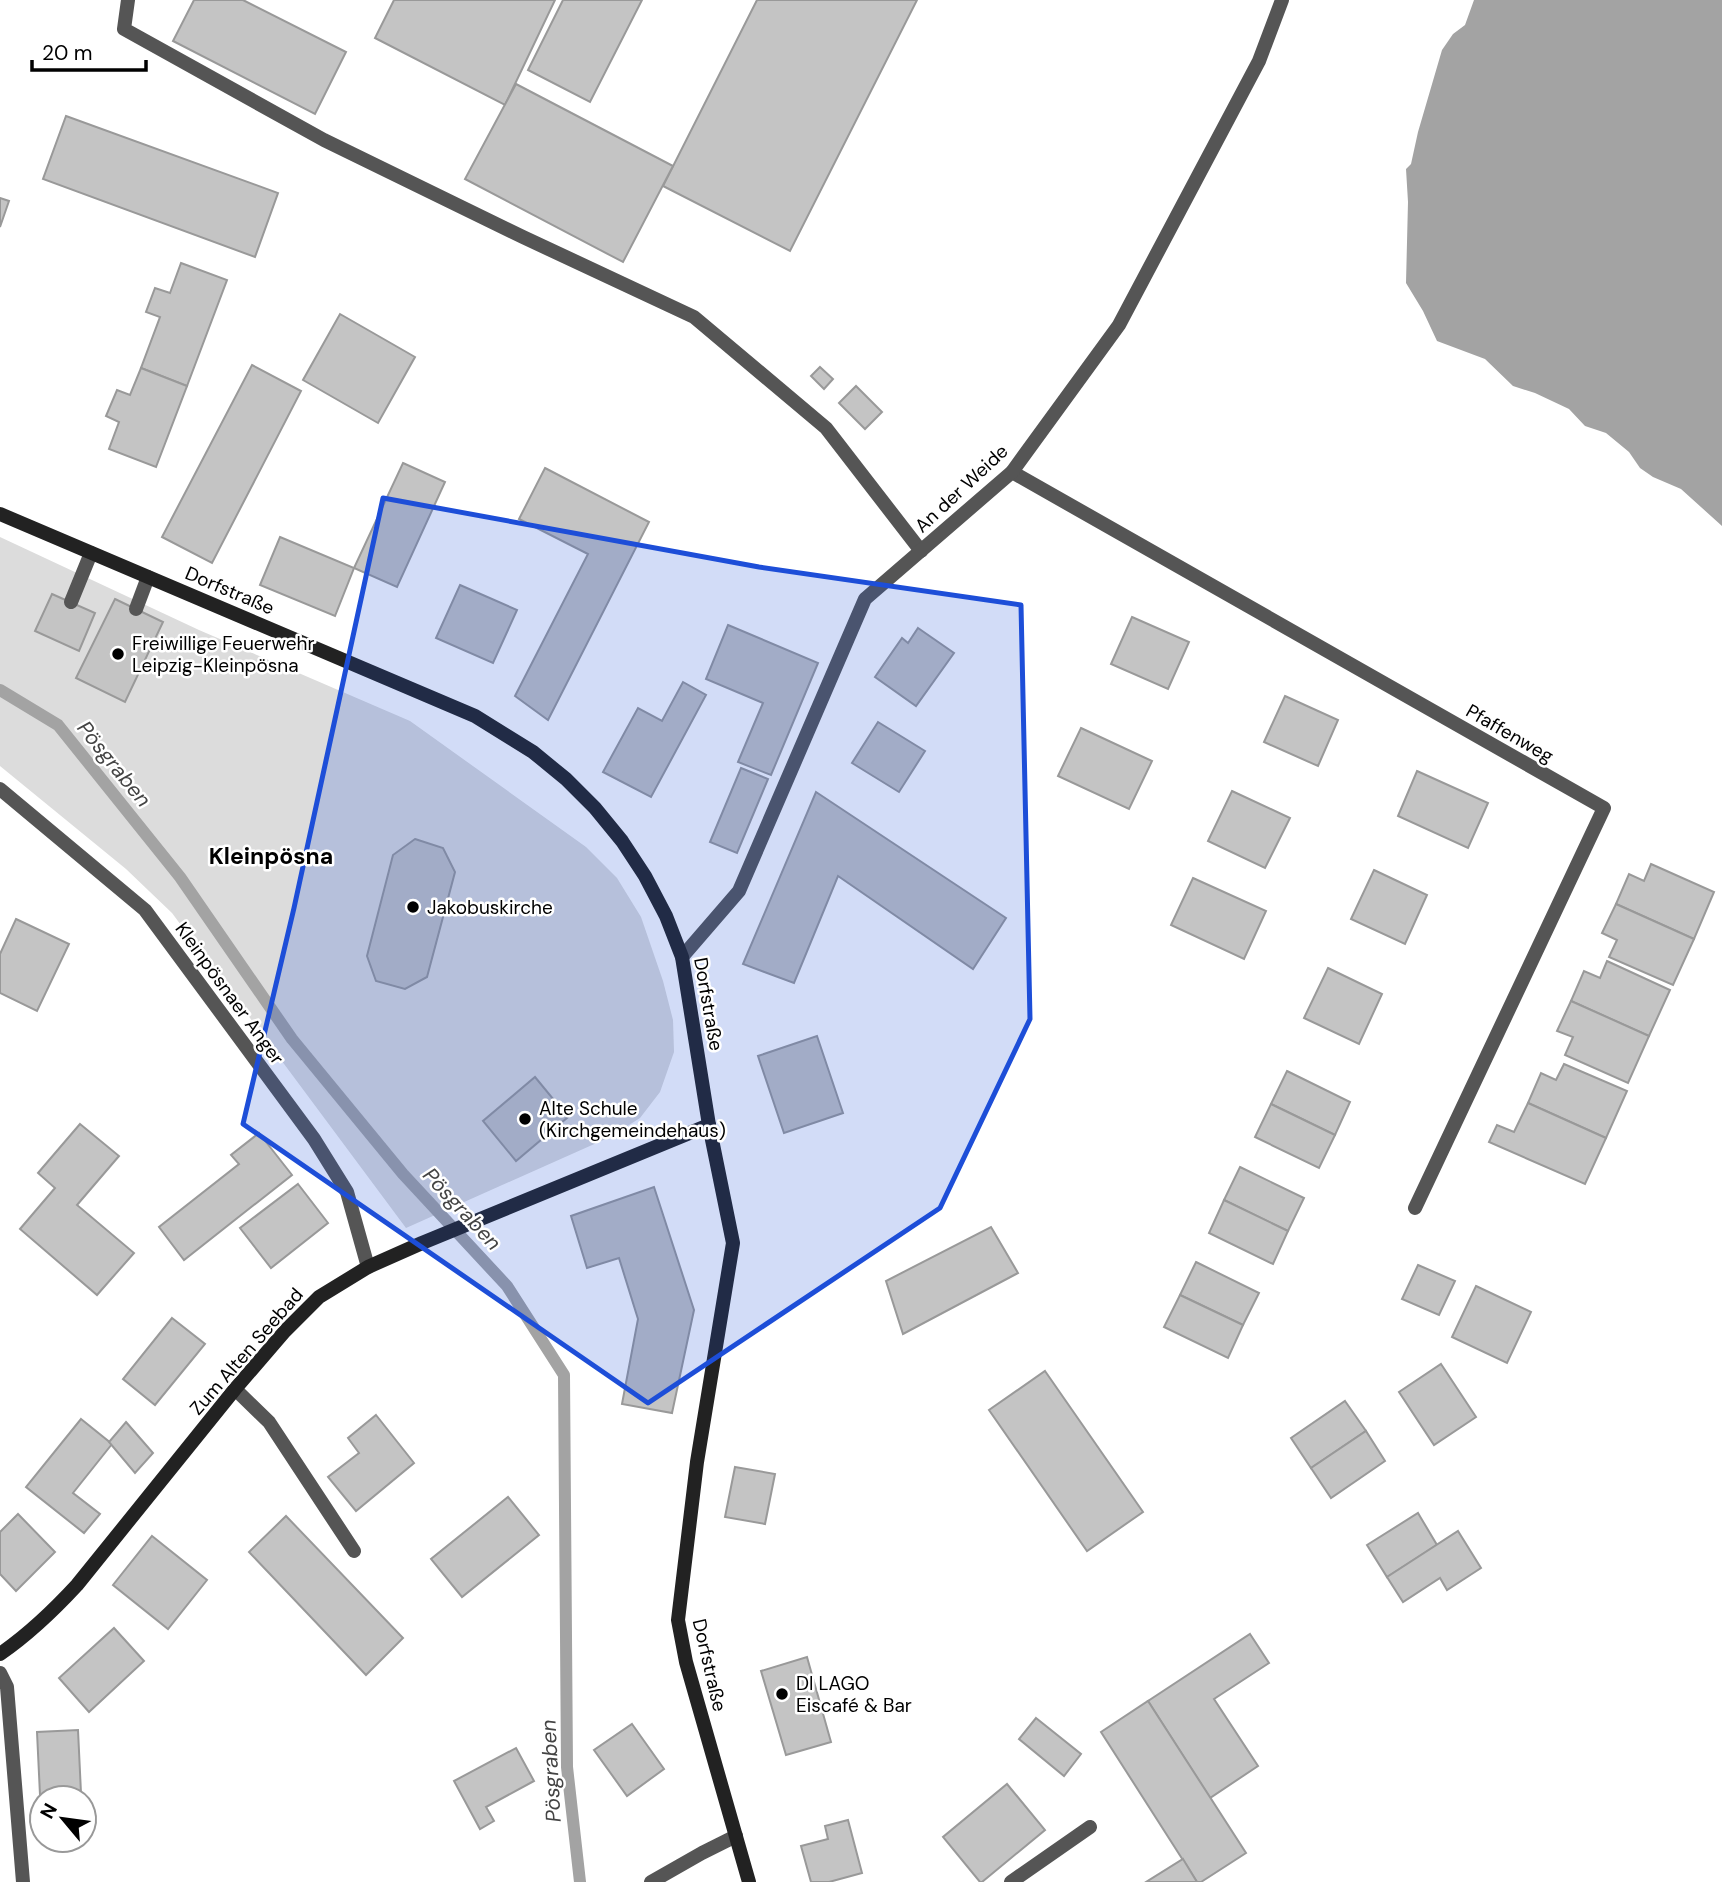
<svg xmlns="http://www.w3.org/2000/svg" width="1722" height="1882" viewBox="0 0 1722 1882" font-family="'DM Sans',sans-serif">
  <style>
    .green { fill: #dcdcdc }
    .water { fill: #a3a3a3 }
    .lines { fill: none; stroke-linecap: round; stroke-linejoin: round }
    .stream { stroke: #a3a3a3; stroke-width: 12 }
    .building { fill: #c4c4c4; stroke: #999; stroke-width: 2 }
    .lane { stroke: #555; stroke-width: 14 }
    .street { stroke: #555; stroke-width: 14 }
    .secondary { stroke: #222; stroke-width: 14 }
    .marked { fill: #1d4ed8; fill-opacity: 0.2; stroke: #1d4ed8; stroke-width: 5; stroke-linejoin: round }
    .poi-dot { fill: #000; stroke: #fff; stroke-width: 2.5 }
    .labels { text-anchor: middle; stroke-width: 5; stroke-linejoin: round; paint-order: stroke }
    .street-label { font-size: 19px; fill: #000; stroke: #fff }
    .poi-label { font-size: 19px; fill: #000; stroke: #fff; text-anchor: start }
    .water-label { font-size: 21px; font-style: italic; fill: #444; stroke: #fff }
    .quarter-label { font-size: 23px; font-weight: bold; fill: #000; stroke: #fff }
  </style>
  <rect width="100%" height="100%" fill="#fff"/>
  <polygon class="green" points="0,537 199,630 410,721 586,847 617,878 641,917 663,981 673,1020 674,1052 660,1092 640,1118 610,1137 406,1228 172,913 126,869 0,766"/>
  <polygon class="water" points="1474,0 1722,0 1722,526 1681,489 1653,477 1640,468 1629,452 1606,433 1585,426 1569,409 1535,393 1513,386 1485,359 1437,341 1423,311 1406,283 1408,202 1406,169 1411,164 1418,132 1442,50 1453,34 1465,25"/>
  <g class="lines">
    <polyline class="stream" points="0,690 58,725 180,877 292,1039 403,1174 507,1286 564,1375 567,1767 580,1882"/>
  </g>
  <g class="building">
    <polygon points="194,0 243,0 346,52 315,114 173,41"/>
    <polygon points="394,0 555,0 505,105 375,38"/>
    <polygon points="563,0 642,0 590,102 528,70"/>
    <polygon points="757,0 917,0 790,251 663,186"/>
    <polygon points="516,84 673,166 623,262 465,179"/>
    <polygon points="66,116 278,193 255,257 43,179"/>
    <polygon points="0,198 9,201 0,227"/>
    <polygon points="181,263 227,280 187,386 141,368 160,317 146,312 155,288 170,293"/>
    <polygon points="340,314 415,357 378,423 303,380"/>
    <polygon points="252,365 301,391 212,563 162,537"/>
    <polygon points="820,367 833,379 824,389 811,376"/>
    <polygon points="141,368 187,386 156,467 109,449 119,422 106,416 117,390 130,395"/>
    <polygon points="856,386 882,412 865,429 839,403"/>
    <polygon points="403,463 445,482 397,587 354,568"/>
    <polygon points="545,468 649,522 548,720 515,696 588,554 519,519"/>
    <polygon points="280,537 354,568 335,616 260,585"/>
    <polygon points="460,585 517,610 493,663 436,638"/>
    <polygon points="52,594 95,613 79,651 35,631"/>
    <polygon points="115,599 163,622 125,702 76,678"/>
    <polygon points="1132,617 1189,642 1168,689 1111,664"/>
    <polygon points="728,625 818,663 771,775 738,762 763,703 706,679"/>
    <polygon points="918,628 954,653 916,706 875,677 902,638 908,643"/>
    <polygon points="683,682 706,695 651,797 603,772 638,708 662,721"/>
    <polygon points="1285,696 1338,720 1318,766 1264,742"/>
    <polygon points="878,722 925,751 899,792 852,763"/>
    <polygon points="1081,728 1152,761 1129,809 1058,776"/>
    <polygon points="741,768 768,779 737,853 710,842"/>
    <polygon points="1417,771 1488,803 1468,848 1398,816"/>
    <polygon points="1232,791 1290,818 1265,868 1208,841"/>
    <polygon points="816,792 1006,918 973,969 838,876 794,983 743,964"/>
    <polygon points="415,839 443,848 455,872 427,977 405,989 376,981 367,956 393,855"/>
    <polygon points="1651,864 1714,892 1694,939 1616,904 1629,874 1644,881"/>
    <polygon points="1374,870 1427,895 1405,944 1351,919"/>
    <polygon points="1193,878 1266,911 1244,959 1171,925"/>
    <polygon points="1616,904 1694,939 1673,985 1609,957 1617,940 1602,933"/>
    <polygon points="16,919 69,944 37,1011 0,993 0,954"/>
    <polygon points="1607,961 1670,990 1649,1036 1571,1001 1584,971 1600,978"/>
    <polygon points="1328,968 1382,994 1359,1044 1304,1018"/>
    <polygon points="1571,1001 1649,1036 1628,1083 1565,1055 1573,1037 1557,1031"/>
    <polygon points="817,1036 843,1113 784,1133 758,1056"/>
    <polygon points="1564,1064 1627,1091 1606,1138 1528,1103 1541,1073 1556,1080"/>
    <polygon points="1287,1071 1350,1102 1335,1135 1271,1104"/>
    <polygon points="535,1077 568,1117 516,1161 483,1121"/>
    <polygon points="1528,1103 1606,1138 1585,1184 1489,1142 1497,1125 1514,1132"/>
    <polygon points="1271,1104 1335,1135 1319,1168 1255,1137"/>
    <polygon points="80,1124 119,1156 77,1205 134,1253 97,1295 20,1229 55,1188 38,1173"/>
    <polygon points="259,1133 292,1175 184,1260 159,1227 239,1164 231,1155"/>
    <polygon points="1240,1167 1304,1198 1288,1231 1224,1200"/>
    <polygon points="298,1184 328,1223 271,1268 240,1228"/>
    <polygon points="654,1187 694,1310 672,1413 622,1404 638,1319 619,1258 587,1268 571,1216"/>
    <polygon points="1224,1200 1288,1231 1273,1264 1209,1233"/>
    <polygon points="991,1227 1018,1273 903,1334 886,1281"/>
    <polygon points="1196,1262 1259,1293 1243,1325 1180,1295"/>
    <polygon points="1418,1265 1455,1281 1439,1315 1402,1299"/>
    <polygon points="1476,1286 1531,1312 1507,1363 1452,1337"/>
    <polygon points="1180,1295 1243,1325 1228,1358 1164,1327"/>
    <polygon points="172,1318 205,1344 155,1405 123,1379"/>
    <polygon points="1441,1364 1476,1417 1434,1445 1399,1392"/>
    <polygon points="1045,1371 1143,1512 1087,1551 989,1410"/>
    <polygon points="1345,1401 1366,1431 1311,1468 1291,1438"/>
    <polygon points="376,1415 414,1463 356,1511 328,1477 359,1453 348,1438"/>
    <polygon points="81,1419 112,1444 73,1493 100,1514 84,1533 26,1487"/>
    <polygon points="126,1422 153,1453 135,1473 109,1442"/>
    <polygon points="1366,1431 1385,1461 1331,1498 1311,1468"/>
    <polygon points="735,1467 775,1474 765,1524 725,1517"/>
    <polygon points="508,1497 539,1535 462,1597 431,1559"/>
    <polygon points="1418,1513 1437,1545 1387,1577 1367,1545"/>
    <polygon points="18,1514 55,1552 16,1591 0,1574 0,1532"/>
    <polygon points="286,1516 403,1638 366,1675 249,1552"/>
    <polygon points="1458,1531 1481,1568 1447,1590 1440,1578 1403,1602 1387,1577"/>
    <polygon points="152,1536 207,1580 168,1629 113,1585"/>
    <polygon points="114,1628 144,1661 89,1712 59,1678"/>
    <polygon points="1250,1634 1269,1663 1214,1699 1258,1766 1210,1798 1148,1701"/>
    <polygon points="807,1657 831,1742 786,1755 761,1671"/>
    <polygon points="1148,1701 1246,1853 1201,1882 1197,1882 1101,1732"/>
    <polygon points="1036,1718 1081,1754 1064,1776 1019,1739"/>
    <polygon points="632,1724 664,1769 627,1796 594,1750"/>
    <polygon points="78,1730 81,1793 40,1795 37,1732"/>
    <polygon points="516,1748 534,1781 486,1807 494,1821 480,1829 454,1781"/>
    <polygon points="1007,1784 1045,1830 982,1882 980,1882 943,1837"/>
    <polygon points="848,1820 862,1873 829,1882 811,1882 801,1846 828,1839 825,1826"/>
    <polygon points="1183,1859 1197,1882 1146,1882"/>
  </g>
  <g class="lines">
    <g class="lane">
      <polyline points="128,0 124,29 324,140 523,237 694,317 826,428 921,551"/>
      <polyline points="71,602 91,553"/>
      <polyline points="136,609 148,577"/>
      <polyline points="235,1389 269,1422 354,1551"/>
      <polyline points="651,1882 702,1853 736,1836"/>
      <polyline points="1011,1882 1090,1827"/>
    </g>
    <g class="street">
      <polyline points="1012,472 1604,808 1415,1208"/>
      <polyline points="0,789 145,910 314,1139 347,1192 368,1267"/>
      <polyline points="682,957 739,891 865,599 1012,472 1119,325 1259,61 1282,0"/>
      <polyline points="0,1673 7,1687 23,1882"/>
    </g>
    <g class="secondary">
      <polyline points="0,514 475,716 533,752 566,779 595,808 622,841 645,876 666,916 682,957 709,1125 733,1243 697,1462 678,1620 686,1662 749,1882"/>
      <path d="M0,1654C29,1634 53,1611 77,1585L235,1389L285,1331L319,1297L368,1267L422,1243L709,1125"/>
    </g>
  </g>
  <path class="marked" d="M383,498L759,567L1021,605L1030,1019L940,1208L648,1403L243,1124L294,908Z"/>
  <g class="poi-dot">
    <circle cx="118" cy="654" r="7"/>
    <circle cx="413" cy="907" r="7"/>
    <circle cx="525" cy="1119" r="7"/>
    <circle cx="782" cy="1694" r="7"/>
  </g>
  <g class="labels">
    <g class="street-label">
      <text transform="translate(961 488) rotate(-43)" y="7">An der Weide</text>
      <text transform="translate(230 590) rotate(23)" y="7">Dorfstraße</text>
      <text transform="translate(1510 733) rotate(30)" y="7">Pfaffenweg</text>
      <text transform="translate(230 993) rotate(54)" y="7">Kleinpösnaer Anger</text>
      <text transform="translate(709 1004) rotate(80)" y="7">Dorfstraße</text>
      <text transform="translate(246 1351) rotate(-49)" y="7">Zum Alten Seebad</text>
      <text transform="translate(710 1665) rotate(77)" y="7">Dorfstraße</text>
    </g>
    <g class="poi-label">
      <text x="132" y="650">Freiwillige Feuerwehr<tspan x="132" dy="22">Leipzig-Kleinpösna</tspan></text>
      <text x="427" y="914">Jakobuskirche</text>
      <text x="539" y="1115">Alte Schule<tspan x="539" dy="22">(Kirchgemeindehaus)</tspan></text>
      <text x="796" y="1690">DI LAGO<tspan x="796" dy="22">Eiscafé &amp; Bar</tspan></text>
    </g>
    <g class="water-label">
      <text transform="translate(114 764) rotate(51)" y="7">Pösgraben</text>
      <text transform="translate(462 1209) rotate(47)" y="7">Pösgraben</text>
      <text transform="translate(551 1771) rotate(-93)" y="7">Pösgraben</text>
    </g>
    <g class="quarter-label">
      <text x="271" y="864">Kleinpösna</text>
    </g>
  </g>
  <g transform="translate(63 1819) rotate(299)"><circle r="33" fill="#ffffff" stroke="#999999" stroke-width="2"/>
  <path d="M0-5L12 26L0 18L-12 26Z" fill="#000000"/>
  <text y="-10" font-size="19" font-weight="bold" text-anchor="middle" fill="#000000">N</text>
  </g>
  <path d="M32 60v10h114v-10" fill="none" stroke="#000000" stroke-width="3.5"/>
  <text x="42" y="60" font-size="21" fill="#000000" stroke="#ffffff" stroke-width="5" paint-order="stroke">20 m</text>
</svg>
